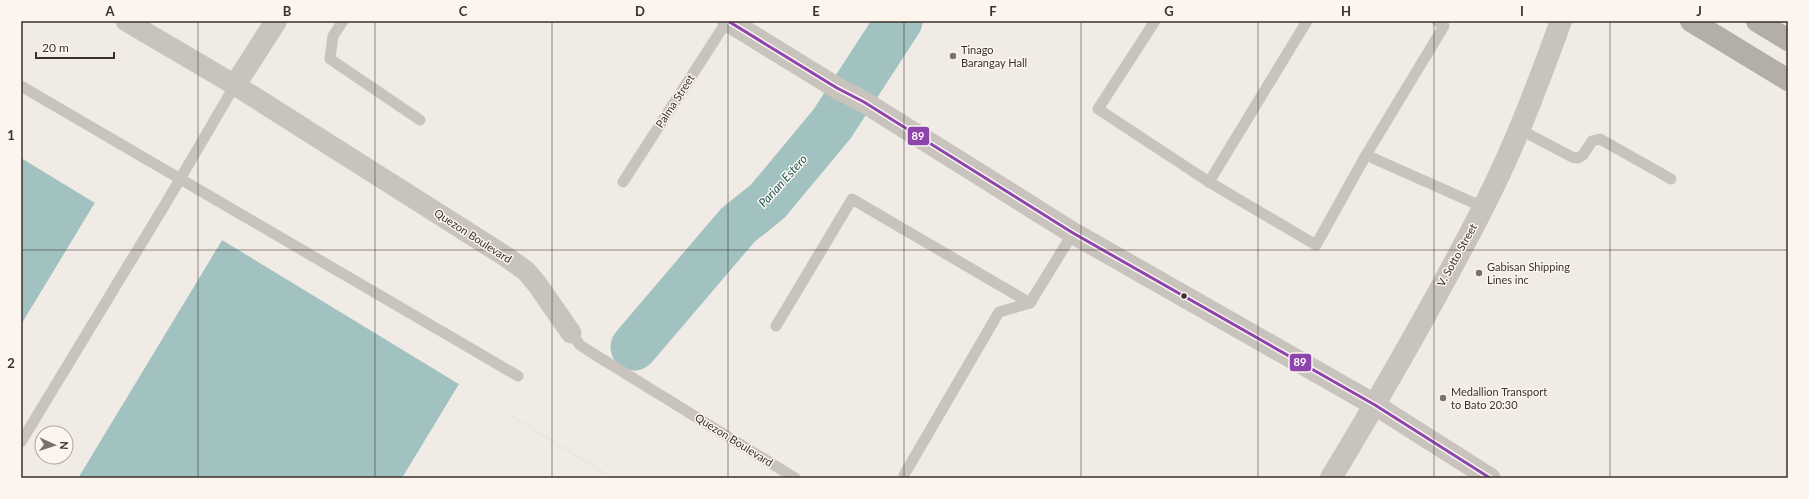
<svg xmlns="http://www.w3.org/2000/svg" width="1809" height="499" viewBox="0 0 1809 499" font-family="Lato,sans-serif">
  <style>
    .water { fill: #a1c2c1 }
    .pier { fill: #f0ebe5 }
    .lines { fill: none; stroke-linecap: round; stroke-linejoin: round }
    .river { stroke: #a1c2c1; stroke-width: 47 }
    .service { stroke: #c9c3be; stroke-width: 11 }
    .minor { stroke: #c9c3be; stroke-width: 21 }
    .tertiary { stroke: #c9c3be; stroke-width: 22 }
    .trunk { stroke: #b4aea8; stroke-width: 22 }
    .bus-1-casing { stroke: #fbf5ee; stroke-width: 6 }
    .bus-1 { stroke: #8e44ad; stroke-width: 3 }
    .grid { fill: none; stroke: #3b302b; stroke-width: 1; stroke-opacity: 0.55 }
    .poi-dot { fill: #7a716c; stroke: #fbf5ee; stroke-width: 1.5 }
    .bus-dot { fill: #3b302b; stroke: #fbf5ee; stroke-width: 1.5 }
    .labels { text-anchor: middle; stroke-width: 3; stroke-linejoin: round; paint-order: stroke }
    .poi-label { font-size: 11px; fill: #3b302b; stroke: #fbf5ee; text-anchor: start }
    .street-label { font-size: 11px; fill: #3b302b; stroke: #fbf5ee }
    .water-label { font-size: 12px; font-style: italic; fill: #1f5a5e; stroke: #fbf5ee }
    .line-badge { stroke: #fbf5ee; stroke-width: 1.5 }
    .badge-label { font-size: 11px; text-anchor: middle; font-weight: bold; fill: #fff }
    .neatline { fill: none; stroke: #3b302b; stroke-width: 1.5 }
    .grid-label { font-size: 13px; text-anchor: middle; font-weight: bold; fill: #3b302b }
  </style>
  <rect width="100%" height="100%" fill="#f0ebe5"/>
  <g class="water">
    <polygon points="21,158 95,203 21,325"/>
    <polygon points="222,240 613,478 78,478"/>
  </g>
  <g class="pier">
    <polygon points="96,201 97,204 21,327 21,325"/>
    <polygon points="220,239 222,240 78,478 76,478"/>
    <polygon points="459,384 482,398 613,478 402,478"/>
  </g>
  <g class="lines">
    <polyline class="river" points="634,347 738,225 768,201 832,124 899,21"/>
    <g class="service">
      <polyline points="343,21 333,36 330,59 420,120"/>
      <polyline points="1155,21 1098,109 1209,182 1316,245 1366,155 1444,26 1437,21"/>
      <polyline points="21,86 518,376"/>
      <polyline points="1519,129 1572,157 1578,158 1583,155 1592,141 1600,139 1671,179"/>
      <polyline points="1366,155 1483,207"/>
      <polyline points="623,182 727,21"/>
      <polyline points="1209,182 1307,21"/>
      <polyline points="776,326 852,199 1030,303"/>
      <polyline points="571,333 580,345 589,351 795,478"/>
      <polyline points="21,442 166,203 235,85"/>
      <polyline points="904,475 999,312 1030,303 1073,233"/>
    </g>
    <g class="minor">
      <polyline points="126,21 235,85 508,258 526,271 537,284 571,333"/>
      <polyline points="1375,405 1490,478"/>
    </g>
    <g class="tertiary">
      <polyline points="728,21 837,88 864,102 1073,233 1375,405"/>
      <polyline points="235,85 276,21"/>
      <path d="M1331,478C1384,390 1436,300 1483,208C1514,148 1538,84 1561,21"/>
    </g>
    <g class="trunk">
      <polyline points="1691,21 1788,80"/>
      <polyline points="1757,21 1788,40"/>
    </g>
    <defs>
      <polyline id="bus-1" points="728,21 837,88 864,102 1073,233 1375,405 1490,478"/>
    </defs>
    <use href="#bus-1" class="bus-1-casing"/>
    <use href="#bus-1" class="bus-1"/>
  </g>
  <path class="grid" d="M198,21V478M375,21V478M552,21V478M728,21V478M904,21V478M1081,21V478M1258,21V478M1434,21V478M1610,21V478M21,250H1788"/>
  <g class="poi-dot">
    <circle cx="953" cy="56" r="4"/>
    <circle cx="1479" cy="273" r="4"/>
    <circle cx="1443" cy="398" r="4"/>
  </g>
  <circle class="bus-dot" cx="1184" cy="296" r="3.5"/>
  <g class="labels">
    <g class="poi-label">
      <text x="961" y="54">Tinago<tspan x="961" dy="13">Barangay Hall</tspan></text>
      <text x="1487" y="271">Gabisan Shipping<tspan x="1487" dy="13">Lines inc</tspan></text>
      <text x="1451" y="396">Medallion Transport<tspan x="1451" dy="13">to Bato 20:30</tspan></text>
    </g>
    <g class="street-label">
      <text transform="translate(675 101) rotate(-57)" y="4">Palma Street</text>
      <text transform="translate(473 236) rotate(33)" y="4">Quezon Boulevard</text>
      <text transform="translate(1457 255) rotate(-61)" y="4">V. Sotto Street</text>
      <text transform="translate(734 440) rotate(32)" y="4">Quezon Boulevard</text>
    </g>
    <g class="water-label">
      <text transform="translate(783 181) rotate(-48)" y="4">Parian Estero</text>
    </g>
  </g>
  <g class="line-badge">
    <rect x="907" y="126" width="23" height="20" rx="4" fill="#8e44ad"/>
    <rect x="1289" y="353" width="23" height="19" rx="4" fill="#8e44ad"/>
  </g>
  <g class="badge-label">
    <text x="918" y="140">89</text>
    <text x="1300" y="366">89</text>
  </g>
  <rect width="1809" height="499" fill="none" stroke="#fbf5ee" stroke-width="44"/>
  <g transform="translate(54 445) rotate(93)"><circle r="19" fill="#fbf5ee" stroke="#aea6a0"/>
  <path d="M0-3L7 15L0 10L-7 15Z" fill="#7a716c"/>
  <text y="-6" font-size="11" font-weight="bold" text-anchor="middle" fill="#3b302b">N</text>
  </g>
  <path d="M36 52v6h78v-6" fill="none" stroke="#3b302b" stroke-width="2"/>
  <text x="42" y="52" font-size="12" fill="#3b302b" stroke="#fbf5ee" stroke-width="3" paint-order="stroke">20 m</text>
  <rect x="22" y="22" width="1765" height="455" class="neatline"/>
  <g class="grid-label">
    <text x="110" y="16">A</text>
    <text x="287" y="16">B</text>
    <text x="463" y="16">C</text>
    <text x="640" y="16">D</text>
    <text x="816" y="16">E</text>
    <text x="993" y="16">F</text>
    <text x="1169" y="16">G</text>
    <text x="1346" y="16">H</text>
    <text x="1522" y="16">I</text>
    <text x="1699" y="16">J</text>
    <text x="11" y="140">1</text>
    <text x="11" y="368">2</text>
  </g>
</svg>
